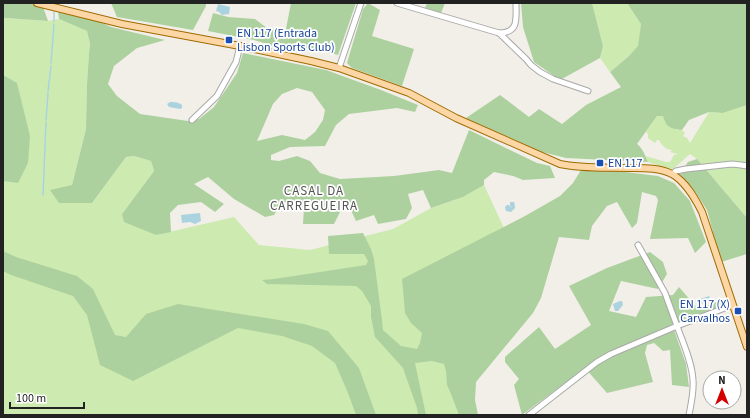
<svg xmlns="http://www.w3.org/2000/svg" width="750" height="418" viewBox="0 0 750 418" font-family="'Source Sans 3',sans-serif">
  <style>
    .grass { fill: #cdebb0 }
    .forest { fill: #add19e; fill-rule: evenodd }
    .water { fill: #aad3df }
    .lines { fill: none; stroke-linecap: round; stroke-linejoin: round }
    .stream { stroke: #aad3df; stroke-width: 1.5 }
    .minor-casing { stroke: #a9a9a9; stroke-width: 7 }
    .major-casing { stroke: #a06b00; stroke-width: 8 }
    .minor { stroke: #fff; stroke-width: 5 }
    .major { stroke: #fcd6a4; stroke-width: 6 }
    .transit-dot { fill: #1a4fb4; stroke: #fff; stroke-width: 1.5 }
    .labels { text-anchor: middle; stroke-width: 3.5; stroke-linejoin: round; paint-order: stroke }
    .transit-label { font-size: 12px; fill: #164399; stroke: #fff; text-anchor: start }
    .neighbourhood-label { font-size: 13px; letter-spacing: 1px; fill: #555; stroke: #fff }
  </style>
  <rect width="100%" height="100%" fill="#f2efe9"/>
  <g class="grass">
    <polygon points="592,3 627,3 641,24 639,46 629,56 610,72 600,58 603,46"/>
    <polygon points="3,17 5,18 48,21 59,19 87,31 90,44 89,53 87,84 86,129 72,185 92,203 126,157 134,156 151,161 154,171 122,214 156,235 234,217 259,245 310,250 393,229 431,208 463,197 484,185 504,228 403,280 478,415 3,415"/>
    <polygon points="747,105 747,218 697,159 690,154 673,169 669,169 648,162 646,156 666,162 670,162 674,155 678,154 670,152 672,150 667,149 661,144 659,140 657,140 655,143 648,138 648,134 646,132 657,116 663,116 675,129 682,130 685,133 683,136 687,138 690,143 709,112 723,113"/>
  </g>
  <g class="forest">
    <polygon points="3,3 28,3 43,7 48,21 5,18 3,17"/>
    <polygon points="111,3 206,3 206,6 193,30 117,17"/>
    <polygon points="291,3 356,3 338,55 313,48 283,49 254,40 208,31 213,13 228,17 255,19 267,28 285,34"/>
    <polygon points="368,3 380,10 372,36 414,49 402,86 352,68 347,63 363,9"/>
    <polygon points="427,3 445,3 441,13 425,8"/>
    <polygon points="521,3 592,3 603,46 600,58 560,80 534,62 523,27"/>
    <path d="M627,3H747V105L723,113L709,112L689,120L682,130C669,128 667,128 663,116H657L637,144C642,147 646,157 648,162L566,158L538,151L466,118L500,95L529,117L539,109L562,124L586,105L621,87L610,72L629,56L638,46L641,24Z"/>
    <path d="M58,12L100,22L111,27L165,40L137,48L114,66L108,84L117,96L140,114L188,121L199,119L214,107L237,73L243,53L326,70L381,90L418,105L415,112L397,108L349,114L336,125L325,146L290,147L271,155V160L279,161L297,156L310,161L320,173L340,179L394,176L439,170L452,173L469,130L537,163L550,166L555,178L523,180L513,176L494,172L484,180V185L463,197L431,208L423,190L408,194L412,208L406,219L378,224L374,215L356,221L350,208L341,210L334,224H303L304,207L283,202L274,215L265,217L234,199L208,177L194,184L224,204L215,212L201,202L178,205L170,213L171,232L156,235L124,222L122,214L154,171L151,161L134,156L126,157L92,203H59L50,190L72,185L86,129L87,84L89,53L90,44L87,31L59,19ZM297,88L312,92L325,110L323,120L315,132L305,140L282,135L257,141L273,104L282,94Z"/>
    <polygon points="3,75 17,83 30,136 28,163 18,183 3,181"/>
    <polygon points="697,159 747,218 747,254 721,262 707,210 696,193 680,174 688,162"/>
    <polygon points="581,170 609,170 658,176 674,183 690,201 706,242 695,253 688,238 650,239 658,200 656,196 642,192 637,223 632,228 617,202 607,206 592,226 589,240 559,237 541,298 533,313 476,382 475,400 478,415 459,415 451,394 447,385 446,371 444,364 432,361 415,363 426,415 418,415 417,408 403,368 375,337 371,317 371,306 362,291 356,286 267,284 262,280 274,279 366,265 368,261 364,254 329,254 328,236 363,233 371,249 374,259 382,320 383,330 401,346 417,349 420,343 422,333 411,323 405,313 402,279 525,216 560,196 573,183"/>
    <polygon points="3,251 16,257 77,276 93,289 115,335 126,337 146,314 178,304 304,324 328,331 359,368 376,415 356,415 348,393 335,363 312,346 282,336 238,328 133,381 100,365 87,315 73,296 11,275 3,271"/>
    <polygon points="650,252 663,262 667,274 658,289 621,281 609,311 636,317 646,297 673,295 679,287 698,309 724,299 723,306 672,324 686,364 689,387 672,385 670,350 663,351 654,343 647,345 645,353 653,382 607,393 585,368 522,415 514,385 519,379 505,362 505,357 539,327 555,349 591,325 569,286 607,268"/>
  </g>
  <g class="water">
    <polygon points="218,4 230,7 229,14 222,15 219,12 216,11"/>
    <path d="M170,102C175,102 178,102 182,105V108L180,109L169,107L167,104Z"/>
    <polygon points="510,202 514,202 515,205 514,207 515,206 515,208 511,212 506,211 505,207 507,205 509,205 512,208 510,205"/>
    <polygon points="200,213 201,221 195,224 190,222 182,223 181,215"/>
    <polygon points="709,296 711,301 701,304 700,303 699,304 698,301 699,300 698,299 700,298 700,299"/>
    <polygon points="620,301 622,301 623,305 618,311 615,311 613,304"/>
  </g>
  <g class="lines">
    <g class="stream">
      <polyline points="53,3 55,4 59,3"/>
      <polyline points="54,12 54,21"/>
      <polyline points="51,63 54,24"/>
      <polyline points="48,91 51,66"/>
      <polyline points="46,120 48,93"/>
      <polyline points="43,195 46,122"/>
    </g>
    <defs>
      <g id="minor">
        <polyline points="397,3 499,33 526,59 531,65 540,72 553,79 588,91"/>
        <path d="M499,33C519,33 516,19 516,3"/>
        <polyline points="339,68 361,3"/>
        <polyline points="192,120 217,96 236,62 240,46"/>
        <polyline points="672,174 676,171 686,169 732,164 741,165 747,166"/>
        <polyline points="638,245 665,293 677,326 733,305"/>
        <path d="M529,415L597,362L611,354L677,326C683,343 692,362 693,380C694,392 691,404 689,415"/>
      </g>
      <path id="major" d="M37,3L122,24L240,46L311,61L339,68L409,93L456,118L560,164C582,169 610,167 633,168C646,168 660,168 672,174C686,182 695,198 702,212L747,347"/>
    </defs>
    <use href="#minor" class="minor-casing"/>
    <use href="#major" class="major-casing"/>
    <use href="#minor" class="minor"/>
    <use href="#major" class="major"/>
  </g>
  <g class="transit-dot">
    <rect x="225" y="36" width="8" height="8" rx="2"/>
    <rect x="596" y="159" width="8" height="8" rx="2"/>
    <rect x="734" y="307" width="8" height="8" rx="2"/>
  </g>
  <g class="labels">
    <g class="transit-label">
      <text x="237" y="37">EN 117 (Entrada<tspan x="237" dy="14">Lisbon Sports Club)</tspan></text>
      <text x="608" y="167">EN 117</text>
      <text x="730" y="308" text-anchor="end">EN 117 (X)<tspan x="730" dy="14">Carvalhos</tspan></text>
    </g>
    <g class="neighbourhood-label">
      <text x="314" y="195">CASAL DA<tspan x="314" dy="15">CARREGUEIRA</tspan></text>
    </g>
  </g>
  <rect width="750" height="418" fill="none" stroke="#222222" stroke-width="8"/>
  <g transform="translate(722 390)"><circle r="19" fill="#ffffff" stroke="#a7a7a7"/>
  <path d="M0-3L7 15L0 10L-7 15Z" fill="#d40000"/>
  <text y="-6" font-size="11" font-weight="bold" text-anchor="middle" fill="#222222">N</text>
  </g>
  <path d="M10 402v6h74v-6" fill="none" stroke="#222222" stroke-width="2"/>
  <text x="16" y="402" font-size="12" fill="#222222" stroke="#ffffff" stroke-width="3" paint-order="stroke">100 m</text>
</svg>
